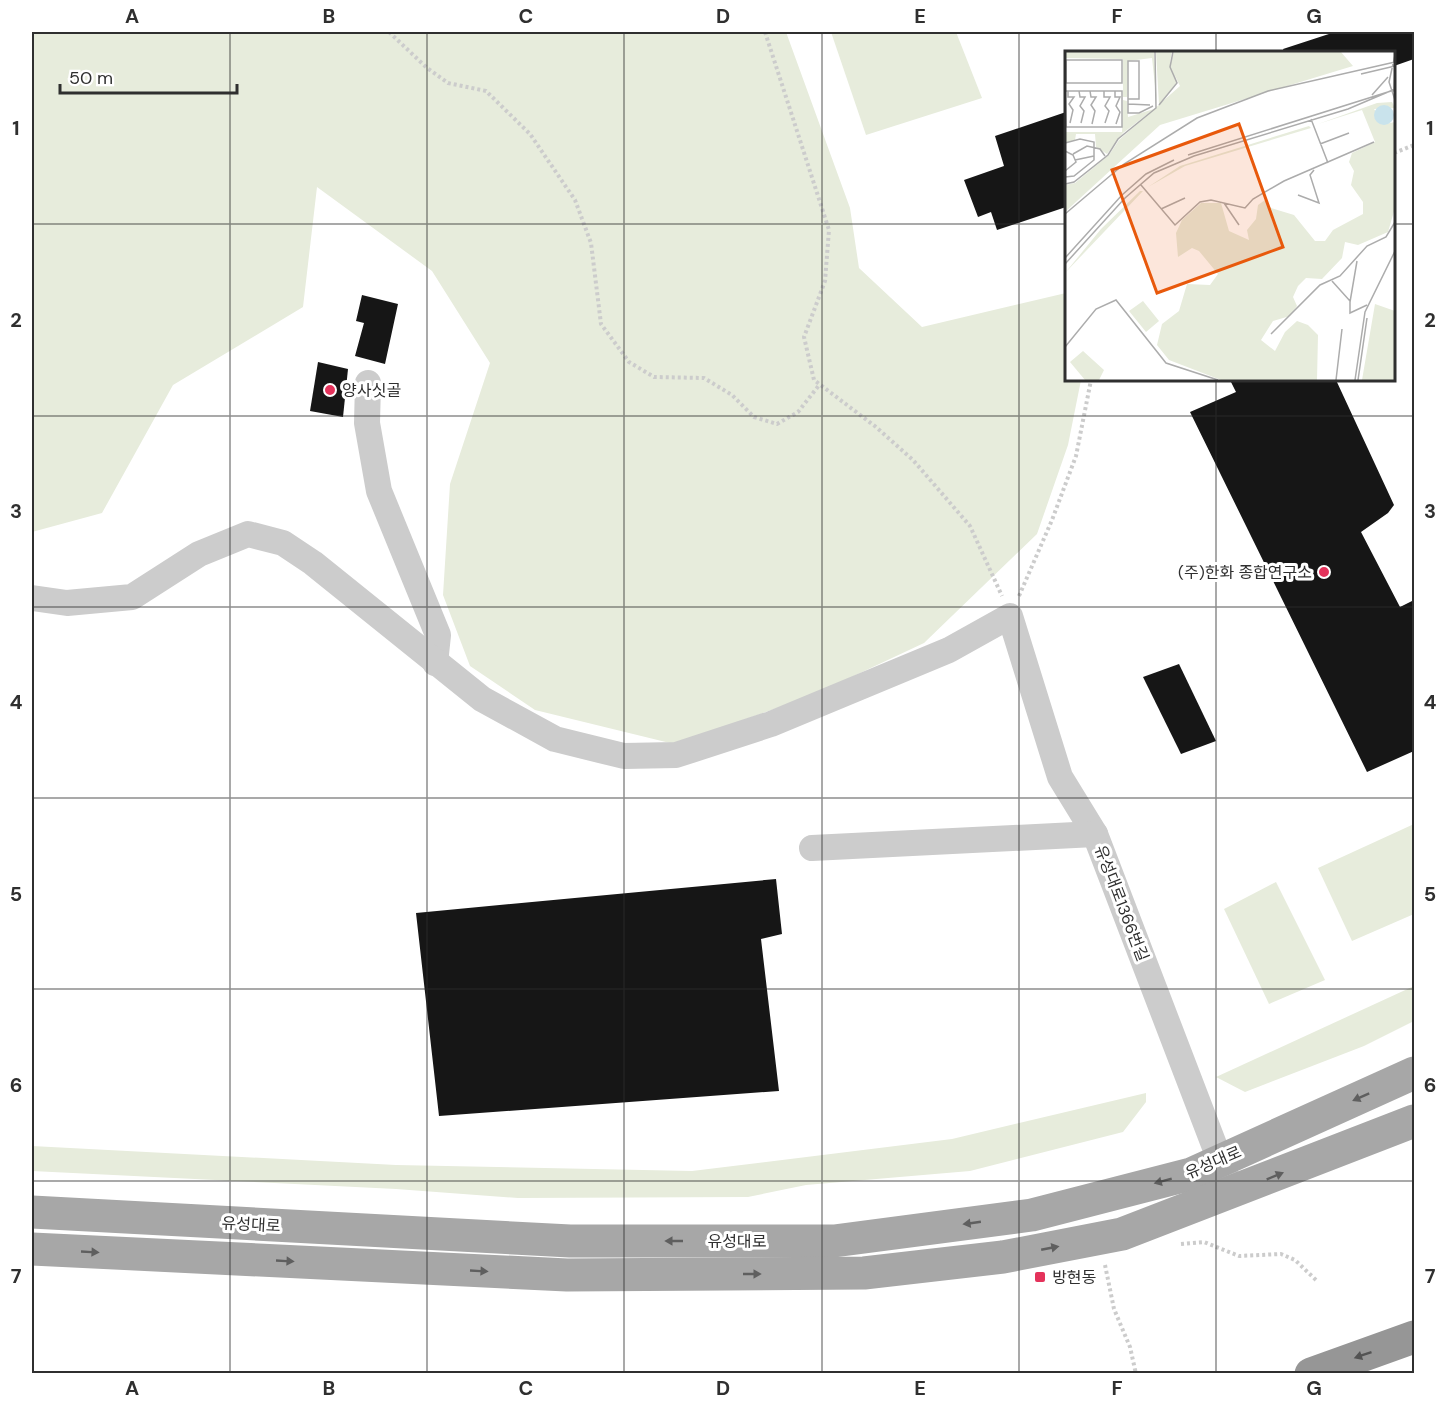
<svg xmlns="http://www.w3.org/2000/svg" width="1446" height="1405" viewBox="0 0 1446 1405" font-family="'DM Sans','Noto Sans KR',sans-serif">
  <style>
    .green { fill: #e7ecdc }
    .building { fill: #161616 }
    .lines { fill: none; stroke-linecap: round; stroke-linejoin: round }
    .path { stroke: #ccc; stroke-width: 4; stroke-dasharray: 3 3; stroke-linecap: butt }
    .minor { stroke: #ccc; stroke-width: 26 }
    .major { stroke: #a7a7a7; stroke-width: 33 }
    .highway { stroke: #969696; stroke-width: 33 }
    .oneway { fill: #5f5f5f }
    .oneway2 { fill: #535353 }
    .grid { fill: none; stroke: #2f2f2f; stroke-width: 1.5; stroke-opacity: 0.55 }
    .poi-dot { fill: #e4325b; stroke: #fff; stroke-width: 2 }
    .labels { text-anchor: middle; stroke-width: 6; stroke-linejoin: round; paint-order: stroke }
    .poi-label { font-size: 16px; fill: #2f2f2f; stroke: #fff; text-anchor: start }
    .street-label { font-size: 16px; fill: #2f2f2f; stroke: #fff }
    .inset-road { fill: none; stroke: #acacac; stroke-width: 1.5 }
    .view { fill: #e8590c; fill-opacity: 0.15; stroke: #e8590c; stroke-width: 3 }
    .inset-edge { fill: none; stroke: #2f2f2f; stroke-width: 3 }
    .neatline { fill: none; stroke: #2f2f2f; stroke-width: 2 }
    .grid-label { font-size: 20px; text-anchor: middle; font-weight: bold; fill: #2f2f2f }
  </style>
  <rect width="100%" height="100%" fill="#fff"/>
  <g class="green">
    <polygon points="32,32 786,32 850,208 859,268 922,327 1066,293 1066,380 1081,380 1068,445 1037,534 924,643 809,697 674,744 535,710 470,666 443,595 450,484 490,363 432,271 317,187 303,307 173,385 102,513 32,532"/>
    <polygon points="831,32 956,32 982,98 866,135"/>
    <polygon points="1414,824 1414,914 1352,941 1318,868"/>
    <polygon points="1276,882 1325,980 1269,1004 1224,909"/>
    <polygon points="1414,986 1414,1021 1364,1046 1245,1092 1216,1077"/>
    <polygon points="1146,1093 1146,1102 1123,1132 970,1171 806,1185 748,1197 518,1198 396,1189 32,1171 32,1146 396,1165 692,1171 952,1139"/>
  </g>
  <g class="building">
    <polygon points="1335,32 1414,32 1414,59 1394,66 1394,52 1284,52 1283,49"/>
    <polygon points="1066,112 1066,207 997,230 991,212 978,217 964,180 1004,166 995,136"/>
    <polygon points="362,295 398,304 385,364 355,356 364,323 356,321"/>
    <polygon points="318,362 348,369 343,417 310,411"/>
    <polygon points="1230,380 1336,380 1394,505 1388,513 1361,532 1400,607 1414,600 1414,751 1367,772 1190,412 1236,392"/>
    <polygon points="1179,664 1216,741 1181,754 1143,677"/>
    <polygon points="776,879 782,934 761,939 779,1091 439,1116 416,913"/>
  </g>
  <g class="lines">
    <g class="path">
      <polyline points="389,32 427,68 448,83 486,91 530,134 575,200 591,243 601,324 629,362 654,377 704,378 732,395 754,417 777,424 798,412 820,384"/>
      <polyline points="765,32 829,230 825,281 804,337 814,380 876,427 913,460 970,526 1002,596"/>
      <polyline points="1394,153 1414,145"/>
      <polyline points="1019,596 1052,520 1076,456 1091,380"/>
      <polyline points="1181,1244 1204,1242 1239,1256 1281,1254 1295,1260 1316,1280"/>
      <polyline points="1105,1265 1114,1309 1130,1347 1136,1374"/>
    </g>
    <g class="minor">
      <polyline points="368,383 367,423 379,491 438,635 435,663"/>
      <polyline points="32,598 67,603 132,597 199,554 248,534 283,543 313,563 482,699 555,739 624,756 676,755 771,724 949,650 1010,616 1060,777 1095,834 1226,1176"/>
      <polyline points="812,848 1095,834"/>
    </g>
    <g class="major">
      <polyline points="32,1212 570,1241 834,1241 1032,1215 1191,1174 1414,1073"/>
      <polyline points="32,1249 567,1275 864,1273 1003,1257 1122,1234 1414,1121"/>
    </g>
    <polyline class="highway" points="1311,1374 1414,1337"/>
  </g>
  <defs><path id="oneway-solid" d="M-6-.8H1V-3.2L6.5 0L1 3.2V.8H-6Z" transform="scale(1.5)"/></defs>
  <g class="oneway">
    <use href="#oneway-solid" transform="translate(1361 1097) rotate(156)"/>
    <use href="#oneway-solid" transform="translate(1275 1176) rotate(-22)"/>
    <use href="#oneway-solid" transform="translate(1163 1181) rotate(165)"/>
    <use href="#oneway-solid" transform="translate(972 1223) rotate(172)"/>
    <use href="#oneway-solid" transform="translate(674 1241) rotate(180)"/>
    <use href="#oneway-solid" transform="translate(1050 1248) rotate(-11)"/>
    <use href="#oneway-solid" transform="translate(90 1252) rotate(3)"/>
    <use href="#oneway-solid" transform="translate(285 1261) rotate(3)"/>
    <use href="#oneway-solid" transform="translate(479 1271) rotate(3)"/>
    <use href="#oneway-solid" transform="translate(752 1274)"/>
  </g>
  <use class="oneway2" href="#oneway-solid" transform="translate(1363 1355) rotate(161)"/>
  <path class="grid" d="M230,32V1374M427,32V1374M624,32V1374M822,32V1374M1019,32V1374M1216,32V52M32,224H1066M1394,224H1414M1216,380V1374M32,416H1414M32,607H1414M32,798H1414M32,989H1414M32,1181H1414"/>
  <g class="poi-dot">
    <circle cx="330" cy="390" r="6"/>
    <circle cx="1324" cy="572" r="6"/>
    <rect x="1034" y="1271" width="12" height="12" rx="3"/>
  </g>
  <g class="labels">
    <g class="poi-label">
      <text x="342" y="396">양사싯골</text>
      <text x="1312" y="578" text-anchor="end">(주)한화 종합연구소</text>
      <text x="1052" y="1283">방현동</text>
    </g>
    <g class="street-label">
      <text transform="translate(1122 903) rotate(69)" y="6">유성대로1366번길</text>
      <text transform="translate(1213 1162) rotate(-23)" y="6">유성대로</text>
      <text transform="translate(251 1224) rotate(3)" y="6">유성대로</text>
      <text x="737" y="1247">유성대로</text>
    </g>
  </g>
  <g transform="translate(1065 51)">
    <rect width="330" height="330" fill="#fff"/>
    <path d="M0,1H89L92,54L87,7L63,10L62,46H58V8L0,7ZM91,1H107L105,11L112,31L94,54ZM109,1H276L288,15L95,74L0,161V134L10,132L44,104L54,89L115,35L105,15ZM58,49L62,50L63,66L89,58L58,82L42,103L31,96L30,83H11L10,89L0,92V81H57ZM327,51L330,57L309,58L320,73L330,71V157L323,181L293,194L280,191L277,207L257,228L241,227L233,235L228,246L232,255L225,265L208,270L196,289L210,300L220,281L232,270L243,274L253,284L252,329H156L104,309L92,294L97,273L114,260L122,233L145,234L153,223L134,200L127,197L113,206L111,182L117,169L136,152H156L164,180L184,189L182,179L191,168L193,154L200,149L206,157L229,164L250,190H260L268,179L298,163V151L286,134L289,120L284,111L287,102L310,91L297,59L253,73L312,52ZM244,75L246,77L120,115L83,136L115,115ZM75,140H78L0,222L36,178ZM78,250L94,270L81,281L64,260ZM310,253L330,260V329H297ZM18,300L39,319L34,329H20L5,311Z" fill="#e7ecdc"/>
    <path d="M309 64a10 10 0 1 1 20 0a10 10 0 1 1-20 0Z" fill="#c9e3ec"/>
    <path class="inset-road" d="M330,4L324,31L330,49M1,9H57V32H1ZM296,23L330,15M0,32L1,76H57V40H1M3,40V46H9L4,53L8,59L5,72M14,40L15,46H20L15,55L19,60L16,72M25,40L26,46H31L26,54L30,60L27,73M39,40V46H45L40,55L44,60L40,72M50,40V46H55L51,55L55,61L51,73M329,41L330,17M307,44L323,26M63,48H74V10H63V62H74L88,55M63,53L85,54M94,54L112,32L105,16L108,1M246,68L263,112M0,92L15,88L29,91V109L9,125L0,126M255,93L284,82M0,100L8,104L11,111L0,120M8,103L22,95L35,98L40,105M123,104L326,40M10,109L29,105M0,133L9,131L43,104L53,88L91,57L90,1M76,134L110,174L135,151L146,149L180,157L188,148L219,130L309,91M233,144L254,152L245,124L249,119M159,152L174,174M96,158L120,147M0,163L59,113L132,67L203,40L330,11M0,207L57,144L81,123L109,109M0,213L60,147L89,122L129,105L283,58L330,38M267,230L285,250V262L302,254M285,251L292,210M206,283L255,234L275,225L302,195L321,186L330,171M0,296L31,258L51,249L101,312L153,329M271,329L277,278M290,329L300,261L330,200M293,329L302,267"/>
    <path class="view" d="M174,73L218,196L92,242L47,119Z"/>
    <rect width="330" height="330" class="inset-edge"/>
  </g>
  <rect width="1446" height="1405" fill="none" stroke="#ffffff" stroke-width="66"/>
  <path d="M60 84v9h177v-9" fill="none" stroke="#2f2f2f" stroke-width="3"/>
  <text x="69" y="84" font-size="18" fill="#2f2f2f" stroke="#ffffff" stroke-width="4.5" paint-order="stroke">50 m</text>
  <rect x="33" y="33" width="1380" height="1339" class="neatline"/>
  <g class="grid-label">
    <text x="132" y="23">A</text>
    <text x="329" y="23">B</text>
    <text x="526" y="23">C</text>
    <text x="723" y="23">D</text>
    <text x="920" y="23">E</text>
    <text x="1117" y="23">F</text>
    <text x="1314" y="23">G</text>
    <text x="16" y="135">1</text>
    <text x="1430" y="135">1</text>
    <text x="16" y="327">2</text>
    <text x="1430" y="327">2</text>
    <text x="16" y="518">3</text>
    <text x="1430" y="518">3</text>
    <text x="16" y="709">4</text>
    <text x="1430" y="709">4</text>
    <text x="16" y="901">5</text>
    <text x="1430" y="901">5</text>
    <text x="16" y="1092">6</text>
    <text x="1430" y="1092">6</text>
    <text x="16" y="1283">7</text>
    <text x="1430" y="1283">7</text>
    <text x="132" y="1395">A</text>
    <text x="329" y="1395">B</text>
    <text x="526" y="1395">C</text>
    <text x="723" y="1395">D</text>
    <text x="920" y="1395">E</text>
    <text x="1117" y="1395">F</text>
    <text x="1314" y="1395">G</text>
  </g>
</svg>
